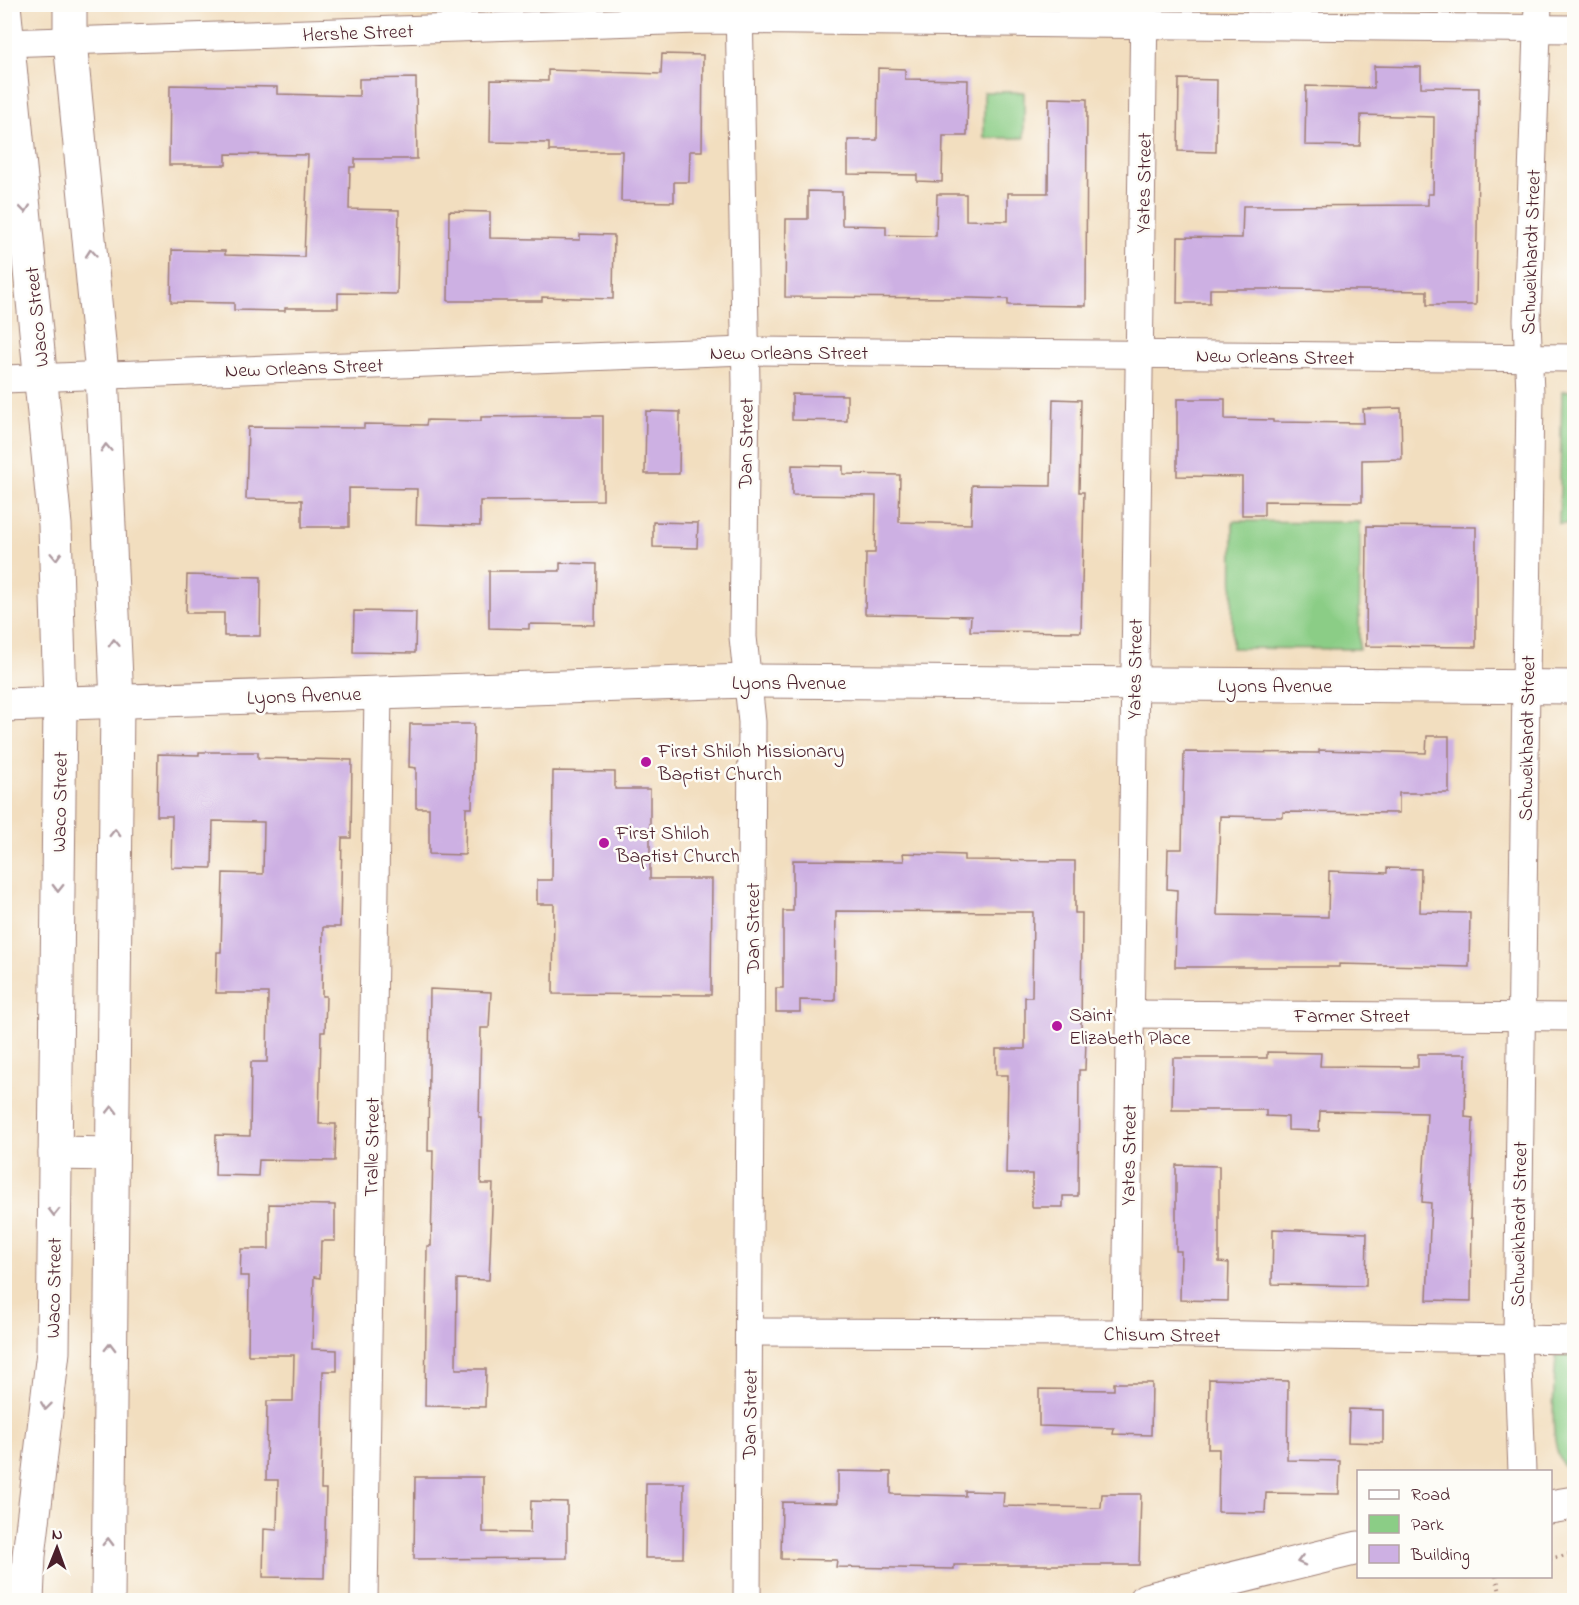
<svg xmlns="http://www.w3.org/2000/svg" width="1579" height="1605" viewBox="0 0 1579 1605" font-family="'Indie Flower',sans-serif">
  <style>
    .green { fill: #8bcd86; stroke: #6a7658; stroke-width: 1.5 }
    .building { fill: #cdb0e3 }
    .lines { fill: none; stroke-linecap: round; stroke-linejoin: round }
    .minor-casing { stroke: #9e7e75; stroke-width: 29 }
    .tertiary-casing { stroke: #9e7e75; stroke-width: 35 }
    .secondary-casing { stroke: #9e7e75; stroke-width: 35 }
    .path { stroke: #9e7e75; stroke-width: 4; stroke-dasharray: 1.5 4.5; stroke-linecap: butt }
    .minor { stroke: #fff; stroke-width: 27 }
    .tertiary { stroke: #fff; stroke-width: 33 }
    .secondary { stroke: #fff; stroke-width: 33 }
    .oneway { stroke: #ae9aa0 }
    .poi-dot { fill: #b5179e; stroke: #fdfcf7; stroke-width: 2 }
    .labels { text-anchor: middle; stroke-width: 5; stroke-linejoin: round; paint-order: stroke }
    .street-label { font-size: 20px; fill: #4a1f2b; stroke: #fdfcf7 }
    .poi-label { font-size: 20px; fill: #4a1f2b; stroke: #fdfcf7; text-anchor: start }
  </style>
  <rect width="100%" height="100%" fill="#fdfcf7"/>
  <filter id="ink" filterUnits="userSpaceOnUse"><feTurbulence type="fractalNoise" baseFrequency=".0167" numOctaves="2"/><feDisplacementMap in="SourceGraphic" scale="12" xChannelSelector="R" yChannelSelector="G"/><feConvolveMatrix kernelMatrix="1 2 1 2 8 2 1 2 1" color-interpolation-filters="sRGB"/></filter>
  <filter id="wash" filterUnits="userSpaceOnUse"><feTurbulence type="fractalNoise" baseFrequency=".008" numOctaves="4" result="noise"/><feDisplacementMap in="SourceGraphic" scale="24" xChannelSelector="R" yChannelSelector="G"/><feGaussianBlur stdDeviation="1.35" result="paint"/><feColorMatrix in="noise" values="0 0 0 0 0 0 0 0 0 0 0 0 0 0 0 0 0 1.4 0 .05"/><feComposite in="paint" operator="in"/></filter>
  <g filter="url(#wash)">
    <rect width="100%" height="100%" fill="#f2debf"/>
    <g class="green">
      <rect x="984" y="92" width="40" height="46"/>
      <polygon points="1562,391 1574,391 1574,524 1559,524"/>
      <polygon points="1233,521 1360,522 1359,649 1232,648"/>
      <path d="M1574,1354V1476C1544,1461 1555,1386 1556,1355Z"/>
    </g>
    <g id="blocks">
      <g class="building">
        <polygon points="662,54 703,55 702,151 690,151 689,182 674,182 674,202 621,201 622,151 549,151 549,143 490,142 491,80 548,81 548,70 661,74"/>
        <polygon points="1374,66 1421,67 1421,87 1479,88 1476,305 1427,305 1427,291 1287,289 1210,289 1210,303 1177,303 1178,237 1242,238 1243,206 1428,205 1428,194 1433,194 1434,117 1361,115 1360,146 1305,145 1306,86 1374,88"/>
        <polygon points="878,68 905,69 905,79 968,80 967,136 943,136 942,182 917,181 917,175 848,174 848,140 877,140"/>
        <polygon points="416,78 417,159 355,159 355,167 350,167 349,209 399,210 397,294 338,293 338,308 285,308 285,311 234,310 234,303 171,302 172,250 225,251 225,255 304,257 308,155 226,154 226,165 169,165 170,85 277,87 277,94 359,96 359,79"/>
        <polygon points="1179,79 1217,80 1216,152 1178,151"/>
        <polygon points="1049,98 1087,99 1086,306 1008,305 1008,299 971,298 785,297 786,219 808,219 808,191 842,192 842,225 886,226 886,235 936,236 937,194 966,194 966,220 1008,221 1008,193 1048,193"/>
        <polygon points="449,211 490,212 490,238 580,240 580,234 614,235 613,299 542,297 542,301 448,301"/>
        <polygon points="792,394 847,395 847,421 792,420"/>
        <polygon points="1053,399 1081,400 1079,492 1084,492 1081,632 970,631 971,616 865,614 866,553 875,553 876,496 792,495 792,465 843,466 843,474 900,475 899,522 971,524 972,485 1051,486"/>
        <polygon points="1177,399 1225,399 1225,419 1273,420 1273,422 1364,423 1363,409 1401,408 1402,459 1362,460 1362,502 1264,501 1264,515 1242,515 1242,477 1177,476"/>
        <polygon points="646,411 680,412 679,474 645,474"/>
        <polygon points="547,416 603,416 603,500 480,501 480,526 416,524 417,489 349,488 349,527 302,527 302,500 246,499 248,427 364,428 364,424 426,425 427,420 481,421 481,417"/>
        <polygon points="653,522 698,523 697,548 653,547"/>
        <polygon points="1367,526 1476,527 1476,647 1366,646"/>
        <polygon points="560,563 596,564 595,625 529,624 529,629 489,628 489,571 560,571"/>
        <polygon points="187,575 261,577 260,636 224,636 224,613 186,613"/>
        <polygon points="354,611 416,612 415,653 353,652"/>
        <polygon points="410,724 474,724 472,808 466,808 465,855 429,854 429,808 416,808 416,768 409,767"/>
        <polygon points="1427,736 1449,736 1449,793 1399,793 1399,813 1283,812 1283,817 1220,816 1217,915 1328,917 1329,871 1387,873 1387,868 1421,869 1420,912 1470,913 1469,967 1339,964 1339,967 1175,967 1177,890 1167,889 1168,849 1182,849 1184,752 1319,753 1319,750 1426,753"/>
        <polygon points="199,752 258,752 258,758 352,760 351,838 342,838 340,927 323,927 322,996 326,996 325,1032 321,1032 319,1124 336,1124 335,1161 259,1160 258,1176 215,1175 216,1135 250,1136 251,1062 267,1062 268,993 216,993 217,952 221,952 223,873 263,874 264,822 213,821 212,868 171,867 172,816 157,816 158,754 199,755"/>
        <polygon points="553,771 615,772 615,789 650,789 650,879 712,879 711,995 553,994 554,904 537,904 537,880 552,880"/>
        <polygon points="903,853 964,855 964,860 1075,861 1075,913 1082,913 1081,1040 1086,1040 1085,1070 1079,1070 1078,1196 1063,1196 1063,1207 1032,1207 1032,1174 1006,1174 1008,1075 996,1075 996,1049 1025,1049 1025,997 1032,997 1033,912 836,911 835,1001 800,1000 800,1012 776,1012 776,988 783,988 783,911 793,911 793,860 904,861"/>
        <polygon points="430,989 491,992 489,1028 481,1028 479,1118 482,1118 481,1184 493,1184 489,1280 457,1279 456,1369 486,1369 485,1407 425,1406 427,1246 431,1246 433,1151 428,1151"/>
        <polygon points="1267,1052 1321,1053 1320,1066 1418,1067 1418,1054 1466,1054 1465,1117 1473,1118 1470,1219 1472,1219 1471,1301 1427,1300 1431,1203 1422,1202 1427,1113 1320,1111 1319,1131 1288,1130 1288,1117 1266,1116 1266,1110 1172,1110 1173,1058 1267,1058"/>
        <polygon points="1176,1165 1219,1166 1219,1262 1229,1263 1228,1301 1180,1300 1181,1251 1176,1251"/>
        <polygon points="269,1204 335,1205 335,1241 321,1241 320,1278 314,1277 312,1349 337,1350 337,1371 323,1371 321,1489 326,1489 324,1578 263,1577 264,1529 277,1530 278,1480 266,1480 267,1401 293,1401 294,1355 248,1355 249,1276 240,1276 241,1249 269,1249"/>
        <polygon points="1273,1229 1367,1233 1366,1286 1272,1284"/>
        <polygon points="1209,1379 1288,1381 1287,1460 1340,1461 1339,1494 1266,1493 1265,1513 1218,1512 1219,1449 1208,1449"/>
        <polygon points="1114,1383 1152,1383 1151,1435 1113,1434 1114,1428 1039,1426 1039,1389 1114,1390"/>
        <polygon points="1349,1409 1383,1410 1383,1443 1348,1442"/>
        <polygon points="838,1471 891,1472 891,1494 965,1496 965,1491 1004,1492 1003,1506 1101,1508 1102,1494 1141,1494 1139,1565 954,1565 954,1569 836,1567 837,1560 781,1559 782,1502 838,1503"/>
        <polygon points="415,1477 483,1477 483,1532 530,1533 531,1501 567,1502 567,1558 414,1559"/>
        <polygon points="646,1483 684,1483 683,1558 645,1558"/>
      </g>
    </g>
  </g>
  <g filter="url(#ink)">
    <use href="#blocks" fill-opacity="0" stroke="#9e7e75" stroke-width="1.5"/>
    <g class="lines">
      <defs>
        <g id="minor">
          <polyline points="739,4 746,384 743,637 752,722 747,1600"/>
          <polyline points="4,43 697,20 1574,29"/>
          <polyline points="4,379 745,351 1574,358"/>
          <polyline points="1129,1014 1574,1017"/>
          <polyline points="750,1332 1126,1333 1574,1340"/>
          <polyline points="1126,1333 1144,4"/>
          <polyline points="1522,1472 1517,1339 1530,393 1527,320 1538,4"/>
          <polyline points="364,1600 378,693"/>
        </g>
        <polyline id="tertiary" points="4,705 747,681 1574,687"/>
        <g id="secondary">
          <polyline points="70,4 70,41 102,374 117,701 108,1600"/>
          <polyline points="4,5 55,525 60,703 53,1352 29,1556 27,1600"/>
          <polyline points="55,1153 112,1154"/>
          <polyline points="1550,1507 1574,1503"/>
          <polyline points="1146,1600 1358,1548"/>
        </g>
      </defs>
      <use href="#minor" class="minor-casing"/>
      <use href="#tertiary" class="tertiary-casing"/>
      <use href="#secondary" class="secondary-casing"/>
      <g class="path">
        <polyline points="1550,1559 1574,1553"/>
        <polyline points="1496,1576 1502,1600"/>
      </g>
      <use href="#minor" class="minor"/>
      <use href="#tertiary" class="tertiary"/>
      <use href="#secondary" class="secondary"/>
    </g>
    <defs><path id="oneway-chevron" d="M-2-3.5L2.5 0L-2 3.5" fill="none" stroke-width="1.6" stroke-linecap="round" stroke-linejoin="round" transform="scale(1.5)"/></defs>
    <g class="oneway">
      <use href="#oneway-chevron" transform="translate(25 209) rotate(84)"/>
      <use href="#oneway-chevron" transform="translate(91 253) rotate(-95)"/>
      <use href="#oneway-chevron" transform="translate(106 448) rotate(-93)"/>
      <use href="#oneway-chevron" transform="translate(56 556) rotate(88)"/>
      <use href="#oneway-chevron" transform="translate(114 643) rotate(-93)"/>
      <use href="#oneway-chevron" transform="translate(115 833) rotate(-89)"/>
      <use href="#oneway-chevron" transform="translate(58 888) rotate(91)"/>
      <use href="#oneway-chevron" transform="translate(112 1110) rotate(-89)"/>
      <use href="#oneway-chevron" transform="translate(54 1212) rotate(91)"/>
      <use href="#oneway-chevron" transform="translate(110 1347) rotate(-89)"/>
      <use href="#oneway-chevron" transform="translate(46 1406) rotate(97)"/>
      <use href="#oneway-chevron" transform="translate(108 1542) rotate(-89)"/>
      <use href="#oneway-chevron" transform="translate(1301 1561) rotate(166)"/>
    </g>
  </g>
  <g class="poi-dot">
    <circle cx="646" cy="762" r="6"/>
    <circle cx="604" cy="843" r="6"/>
    <circle cx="1057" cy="1026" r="6"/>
  </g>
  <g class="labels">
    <g class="street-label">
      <text transform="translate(358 32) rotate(-2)" y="7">Hershe Street</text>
      <text transform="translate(1143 183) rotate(-89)" y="7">Yates Street</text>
      <text transform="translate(1530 252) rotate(-88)" y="7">Schweikhardt Street</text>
      <text transform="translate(36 317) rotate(-96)" y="7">Waco Street</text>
      <text x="789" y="359">New Orleans Street</text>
      <text transform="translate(1275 356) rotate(1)" y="7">New Orleans Street</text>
      <text transform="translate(304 367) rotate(-2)" y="7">New Orleans Street</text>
      <text transform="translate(745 443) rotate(-89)" y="7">Dan Street</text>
      <text transform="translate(1134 669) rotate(-89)" y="7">Yates Street</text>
      <text x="789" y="689">Lyons Avenue</text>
      <text x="1275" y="692">Lyons Avenue</text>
      <text transform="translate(304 695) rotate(-2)" y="7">Lyons Avenue</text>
      <text transform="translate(1526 738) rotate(-89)" y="7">Schweikhardt Street</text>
      <text transform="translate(59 802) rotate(-89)" y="7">Waco Street</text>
      <text transform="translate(752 928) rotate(-90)" y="7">Dan Street</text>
      <text x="1352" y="1022">Farmer Street</text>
      <text transform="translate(371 1147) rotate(-89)" y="7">Tralle Street</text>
      <text transform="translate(1128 1155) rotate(-89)" y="7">Yates Street</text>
      <text transform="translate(1518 1224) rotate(-89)" y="7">Schweikhardt Street</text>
      <text transform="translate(53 1288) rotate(-89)" y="7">Waco Street</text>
      <text transform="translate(1162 1334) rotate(1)" y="7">Chisum Street</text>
      <text transform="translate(749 1414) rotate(-89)" y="7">Dan Street</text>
    </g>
    <g class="poi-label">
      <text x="658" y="757">First Shiloh Missionary<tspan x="658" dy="23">Baptist Church</tspan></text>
      <text x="616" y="839">First Shiloh<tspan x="616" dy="23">Baptist Church</tspan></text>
      <text x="1069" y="1021">Saint<tspan x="1069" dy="23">Elizabeth Place</tspan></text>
    </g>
  </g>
  <rect width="1579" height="1605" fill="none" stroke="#fdfcf7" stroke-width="24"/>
  <rect x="1357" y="1470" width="195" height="108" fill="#fdfcf7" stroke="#b5a4a5" stroke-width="1.5"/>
  <rect x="1369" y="1490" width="30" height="9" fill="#ffffff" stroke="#b5a4a5" stroke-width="1.5"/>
  <text x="1411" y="1500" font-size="18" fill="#4a1f2b">Road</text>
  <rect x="1369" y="1515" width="30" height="18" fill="#8bcd86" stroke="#b5a4a5" stroke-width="1.5"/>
  <text x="1411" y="1530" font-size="18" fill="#4a1f2b">Park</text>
  <rect x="1369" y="1545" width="30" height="18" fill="#cdb0e3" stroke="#b5a4a5" stroke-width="1.5"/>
  <text x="1411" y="1560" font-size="18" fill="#4a1f2b">Building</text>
  <g transform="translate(57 1548) rotate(1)" stroke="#fdfcf7" stroke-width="4.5" paint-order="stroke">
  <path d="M0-4.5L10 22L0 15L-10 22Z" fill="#4a1f2b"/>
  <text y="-9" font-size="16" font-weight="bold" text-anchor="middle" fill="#4a1f2b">N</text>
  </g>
</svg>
